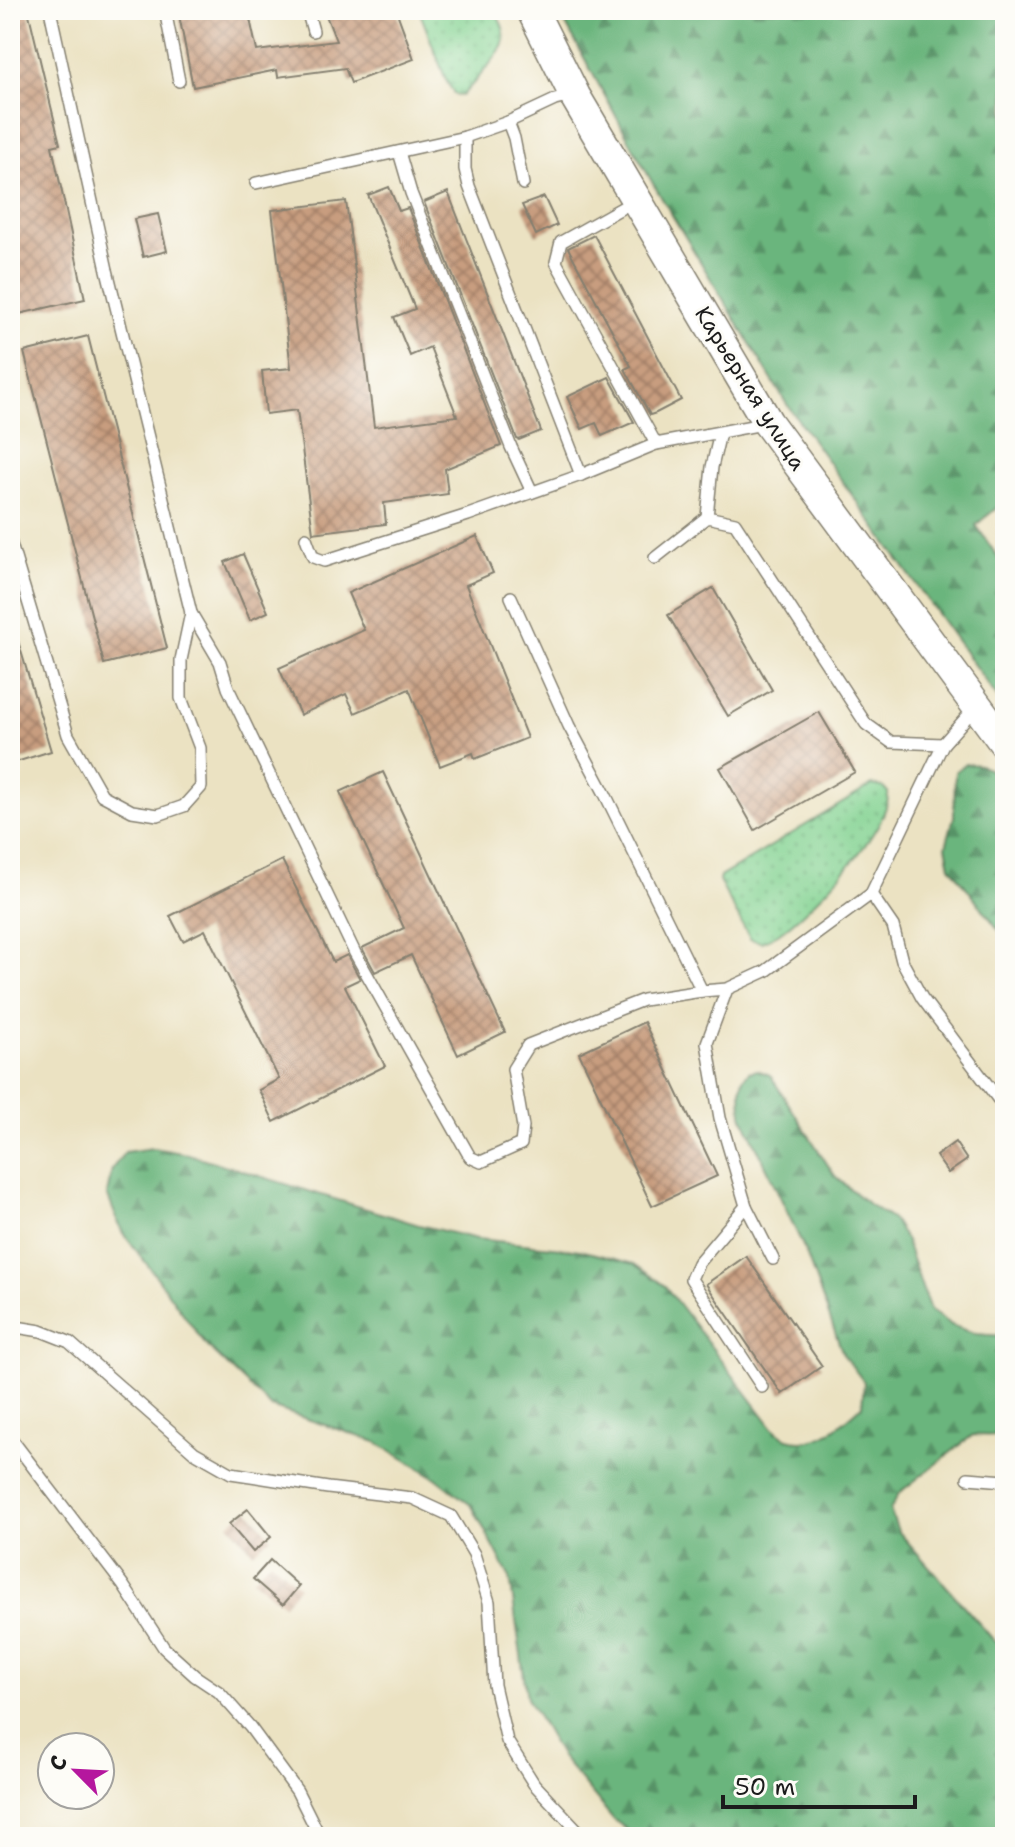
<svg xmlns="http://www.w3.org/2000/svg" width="1015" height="1847" viewBox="0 0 1015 1847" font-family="'Shantell Sans',sans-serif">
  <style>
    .grass { fill: url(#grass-dots); stroke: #507858; stroke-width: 2 }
    .forest { fill: url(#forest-firs); stroke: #44684c; stroke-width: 2 }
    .building { fill: url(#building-cross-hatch) }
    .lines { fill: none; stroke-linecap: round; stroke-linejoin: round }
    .lane-casing { stroke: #847f6f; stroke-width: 14 }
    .secondary-casing { stroke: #847f6f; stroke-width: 33 }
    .lane { stroke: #fff; stroke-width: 11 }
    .secondary { stroke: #fff; stroke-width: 30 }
    .labels { text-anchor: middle; stroke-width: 6; stroke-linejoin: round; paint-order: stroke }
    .street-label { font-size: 22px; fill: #1c1c1c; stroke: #fdfcf7 }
  </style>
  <defs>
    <pattern id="grass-dots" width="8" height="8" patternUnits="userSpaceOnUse" patternTransform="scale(2)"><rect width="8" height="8" fill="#84d393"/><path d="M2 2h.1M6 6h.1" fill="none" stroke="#71b57e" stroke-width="1.8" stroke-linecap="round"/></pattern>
    <pattern id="forest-firs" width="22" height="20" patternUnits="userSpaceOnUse" patternTransform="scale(2)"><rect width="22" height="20" fill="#6bb57d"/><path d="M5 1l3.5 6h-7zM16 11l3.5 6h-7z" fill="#579266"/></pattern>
    <pattern id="building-cross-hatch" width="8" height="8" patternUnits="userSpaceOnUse" patternTransform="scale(2)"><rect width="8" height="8" fill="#c89d7f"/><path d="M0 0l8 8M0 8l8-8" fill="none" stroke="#a27f67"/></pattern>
  </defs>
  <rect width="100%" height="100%" fill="#fdfcf7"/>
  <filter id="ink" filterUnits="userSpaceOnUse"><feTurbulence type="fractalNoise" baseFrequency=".0125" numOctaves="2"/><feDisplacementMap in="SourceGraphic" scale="16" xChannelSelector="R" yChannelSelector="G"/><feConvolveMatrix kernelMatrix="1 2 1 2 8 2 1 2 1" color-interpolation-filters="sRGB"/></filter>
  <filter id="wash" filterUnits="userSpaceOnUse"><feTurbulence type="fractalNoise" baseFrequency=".006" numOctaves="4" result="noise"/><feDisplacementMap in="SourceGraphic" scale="32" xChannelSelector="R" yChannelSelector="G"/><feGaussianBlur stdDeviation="1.8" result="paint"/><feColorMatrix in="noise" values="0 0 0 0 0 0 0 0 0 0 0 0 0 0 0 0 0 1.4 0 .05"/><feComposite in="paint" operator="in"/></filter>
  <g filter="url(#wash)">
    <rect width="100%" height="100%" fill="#ebe2c2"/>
    <g class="grass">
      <path d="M419,10H494C499,19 506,29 504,40C501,55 473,83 462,96L454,94L446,80Z"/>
      <path d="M872,785L882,787L888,792C891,831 809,912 778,934C773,937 766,940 761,942L750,939L719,881L720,877Z"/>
    </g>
    <g class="forest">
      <polygon points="558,10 1005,10 1005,501 976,525 1005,568 1005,705 1002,704 786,403 652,182"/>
      <polygon points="965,764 980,765 990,770 1005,791 1005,938 950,866 946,846 954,817 955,772"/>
      <path d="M757,1070L770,1075L835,1176L863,1200L894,1221L905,1239L930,1310L951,1325L976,1334L1005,1336V1436L973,1435L899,1493L890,1510L898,1531L1005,1653V1837H637L614,1820L561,1757L527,1698L510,1578L472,1506L436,1478L376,1442L271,1407L205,1344L156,1276L122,1232L107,1194L112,1169L125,1152L153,1148L188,1154L419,1225L477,1239L580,1250L634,1264L665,1286L773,1428C777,1431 783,1437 788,1439C819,1448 841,1424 862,1406L864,1382L843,1354L804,1248L742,1115L741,1089L743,1079L749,1072Z"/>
    </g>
    <g id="blocks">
      <g class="building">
        <polygon points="10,10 28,10 60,144 52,146 85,299 10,316"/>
        <polygon points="178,10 248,10 257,51 336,41 324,10 396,10 414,59 351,83 345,68 278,77 277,70 193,87"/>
        <polygon points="389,187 399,211 408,208 501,446 445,469 448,494 384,503 386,524 313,533 297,410 266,414 262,371 291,368 272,210 346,201 374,427 457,416 430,347 410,356 394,317 415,309 368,195"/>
        <polygon points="448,192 541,431 519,440 517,439 424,202"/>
        <polygon points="544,197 557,225 536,235 522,205"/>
        <polygon points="158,214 167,251 143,257 134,219"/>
        <polygon points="594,235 681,400 656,413 650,415 625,369 631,366 568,248"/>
        <polygon points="88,336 167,648 104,664 24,352"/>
        <polygon points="609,377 634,422 602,436 596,423 582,429 567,397"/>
        <polygon points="477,536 493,573 466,585 527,738 475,759 473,753 440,766 409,689 355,713 346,694 300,715 279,668 364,630 348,593"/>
        <polygon points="243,554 268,612 250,620 225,562"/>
        <polygon points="713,588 772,690 728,716 668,615"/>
        <polygon points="15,631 51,751 10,764 10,632"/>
        <polygon points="819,712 855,772 755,830 720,768"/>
        <polygon points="383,772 505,1032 458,1055 411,955 375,972 362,948 404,928 340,792"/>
        <polygon points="282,860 333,962 347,955 360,979 345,986 385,1066 274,1122 259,1090 279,1079 205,930 183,941 170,916"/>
        <polygon points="644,1022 717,1176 652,1206 579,1053"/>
        <polygon points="955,1142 967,1160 948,1173 936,1156"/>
        <polygon points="746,1256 822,1366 782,1394 706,1284"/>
        <polygon points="248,1509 271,1537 253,1552 229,1524"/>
        <polygon points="270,1560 299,1586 283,1605 253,1579"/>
      </g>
    </g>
  </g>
  <g filter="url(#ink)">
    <use href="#blocks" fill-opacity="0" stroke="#847f6f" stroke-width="2"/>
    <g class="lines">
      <defs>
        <g id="lane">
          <polyline points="50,10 107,270 191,613 220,662 228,688 355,953 470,1157 481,1162 521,1144 523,1127 513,1069 528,1045 643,1000 702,991"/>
          <polyline points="165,10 179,81"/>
          <polyline points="307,10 313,31"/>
          <polyline points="508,122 514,138 523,184"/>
          <polyline points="465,137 465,169 469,186 581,475"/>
          <polyline points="399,152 411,193 511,447 532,492"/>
          <polyline points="256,183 465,137 508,122 555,100 571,96"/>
          <polyline points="636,200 561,242 556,262 656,444"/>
          <polyline points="707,517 712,467 720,433"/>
          <polyline points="306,538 313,557 324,561 468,515 581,475 656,444 763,424"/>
          <polyline points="10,541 68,735 102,795 132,811 158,815 184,806 201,787 200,748 181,698 181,660 191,613"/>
          <polyline points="655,558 707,517 735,523 866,724 891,742 943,744"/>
          <polyline points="511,597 569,726 604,792 702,991 727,989"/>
          <polyline points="871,894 893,926 902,961 922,998 1005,1108"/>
          <polyline points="746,1206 698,1263 691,1279 762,1387"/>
          <polyline points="773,1259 746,1206 720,1118 707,1043 727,989 766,971 871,894 943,744 966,718 978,709"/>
          <polyline points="10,1326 41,1331 69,1342 194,1452 231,1473 328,1488 412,1498 451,1516 474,1554 489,1602 494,1685 507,1741 534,1784 584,1837"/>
          <polyline points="10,1437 123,1585 164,1648 195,1676 219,1692 250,1727 297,1791 320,1837"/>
          <polyline points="968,1478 1005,1481"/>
        </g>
        <polyline id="secondary" points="532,10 575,96 768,423 1005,744"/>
      </defs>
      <use href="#lane" class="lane-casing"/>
      <use href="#secondary" class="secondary-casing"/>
      <use href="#lane" class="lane"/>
      <use href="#secondary" class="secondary"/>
    </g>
  </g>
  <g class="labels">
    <g class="street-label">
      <text transform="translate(751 388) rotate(58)" y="8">Карьерная улица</text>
    </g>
  </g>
  <rect width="1015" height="1847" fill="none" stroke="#fdfcf7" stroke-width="40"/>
  <g transform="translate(76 1771) rotate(294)"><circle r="38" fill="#fdfcf7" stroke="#a3a29f" stroke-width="2"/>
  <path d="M0-6L14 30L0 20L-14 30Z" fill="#b5179e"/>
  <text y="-12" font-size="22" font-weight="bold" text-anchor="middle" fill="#1c1c1c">С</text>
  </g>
  <path d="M723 1795v12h192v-12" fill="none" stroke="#1c1c1c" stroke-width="4"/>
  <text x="735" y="1795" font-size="24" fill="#1c1c1c" stroke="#fdfcf7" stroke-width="6" paint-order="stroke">50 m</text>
</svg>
